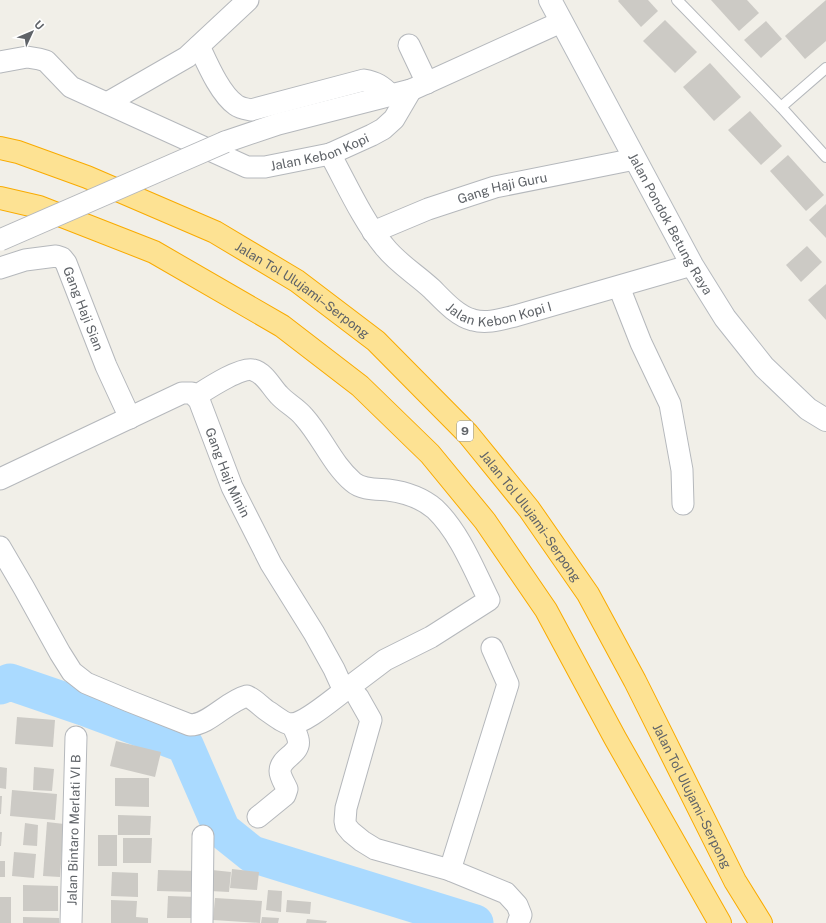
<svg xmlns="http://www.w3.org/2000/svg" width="826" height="923" viewBox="0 0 826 923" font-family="'Public Sans',sans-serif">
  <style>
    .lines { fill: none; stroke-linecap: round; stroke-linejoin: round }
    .river { stroke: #aadaff; stroke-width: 37 }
    .building { fill: #cccac5 }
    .lane-casing { stroke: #b5b8bc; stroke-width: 12 }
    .street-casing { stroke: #b5b8bc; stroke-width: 23 }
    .secondary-casing { stroke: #b6babf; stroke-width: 24 }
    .highway-casing { stroke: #f9ab00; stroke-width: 24 }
    .lane { stroke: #fff; stroke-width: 10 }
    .street { stroke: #fff; stroke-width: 21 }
    .secondary { stroke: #fff; stroke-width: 22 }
    .highway { stroke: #fde293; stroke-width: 22 }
    .street-bridge-casing { stroke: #b5b8bc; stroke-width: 23; stroke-linecap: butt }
    .street-bridge { stroke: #fff; stroke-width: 21 }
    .labels { text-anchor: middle; stroke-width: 3; stroke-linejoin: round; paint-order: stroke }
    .shield { fill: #fff; stroke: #8f9295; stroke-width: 1 }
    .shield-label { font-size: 12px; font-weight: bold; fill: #5f6368 }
    .street-label { font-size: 13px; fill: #5f6368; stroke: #fff }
  </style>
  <rect width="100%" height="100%" fill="#f1efe8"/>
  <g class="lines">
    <polyline class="river" points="0,686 10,682 83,707 185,745 222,830 252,854 475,923"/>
  </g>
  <g class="building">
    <polygon points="619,0 648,0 658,11 641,27 618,1"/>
    <polygon points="711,0 747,0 759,13 739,31"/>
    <polygon points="826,0 826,41 805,59 785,36"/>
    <polygon points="665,20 697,52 675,73 643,41"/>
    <polygon points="766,21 782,39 761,58 744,40"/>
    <polygon points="710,63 741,97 714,121 683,87"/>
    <polygon points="750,111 782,146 761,165 728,130"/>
    <polygon points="788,155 824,195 806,211 770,171"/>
    <polygon points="826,204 826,238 809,220"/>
    <polygon points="807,246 822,262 801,282 786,265"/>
    <polygon points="826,284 826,320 808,300"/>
    <polygon points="17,717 55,720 53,747 15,744"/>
    <polygon points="116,741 161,752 155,777 110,766"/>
    <polygon points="0,767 7,768 6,789 0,788"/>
    <polygon points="34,767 54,769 52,791 33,790"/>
    <polygon points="115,778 149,778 149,807 115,806"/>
    <polygon points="12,790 57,794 55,820 10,816"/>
    <polygon points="0,796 2,796 1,814 0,814"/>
    <polygon points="118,815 151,816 150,835 118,835"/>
    <polygon points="47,822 64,824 60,877 43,876"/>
    <polygon points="25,823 38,825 37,846 23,845"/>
    <polygon points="0,832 2,832 1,846 0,846"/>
    <rect x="98" y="835" width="19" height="31"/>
    <polygon points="123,838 152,838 151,863 123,863"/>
    <polygon points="14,852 36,854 34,878 12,876"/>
    <rect x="0" y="861" width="5" height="16"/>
    <polygon points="232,869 259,872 257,890 230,888"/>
    <polygon points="158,870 198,871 197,892 157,891"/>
    <polygon points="212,870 231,872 229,892 210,891"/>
    <polygon points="112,872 138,873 138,897 111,896"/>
    <polygon points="23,885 58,886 58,911 23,911"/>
    <polygon points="268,890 282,891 281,912 266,910"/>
    <polygon points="168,896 197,897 197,918 167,918"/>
    <rect x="0" y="897" width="11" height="26"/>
    <polygon points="215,898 262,901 260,923 213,920"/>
    <polygon points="111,900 137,901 136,917 148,918 148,923 111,923"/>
    <polygon points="287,900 311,902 310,914 286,912"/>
    <polygon points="23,917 59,918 59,923 23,923"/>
    <polygon points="262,917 279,918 278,923 261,923"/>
    <polygon points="307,919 327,921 326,923 306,923"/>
  </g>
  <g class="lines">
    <defs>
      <g id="lane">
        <polyline points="677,0 781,107"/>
        <polyline points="826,68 781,107 826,157"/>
      </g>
      <g id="street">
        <polyline points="409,45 427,83"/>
        <path d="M199,46C207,63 220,94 236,105C240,108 246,109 251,110L364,80C376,82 382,86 391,95"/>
        <path id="s1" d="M0,62L27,57L39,59L46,61L71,87L247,167H265L330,154L372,135L383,129L394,119L411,90"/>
        <polyline points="107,103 187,57 248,0"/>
        <polyline points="225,142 278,124 411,90 561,22"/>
        <path id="s2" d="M330,154C346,183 363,221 384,246C397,263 416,274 432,289C443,300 457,316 473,320C487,324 502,319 515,316L692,265"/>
        <path id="s3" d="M373,232L428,209L495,187L635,159"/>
        <path id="s4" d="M0,268L25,260L56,256L62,258L66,263L106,366L130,418"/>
        <polyline points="619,287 641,343 670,404 682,470 683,504"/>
        <path id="s5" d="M0,479L182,393H192L199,400L232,487L271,564L314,633L334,669L344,691L385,660L431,637L489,600C474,570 460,533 435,509C422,498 404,492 388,490C376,489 362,490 353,482C332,464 322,437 304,417C297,408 286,403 279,395C271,387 265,373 253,370C242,366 207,389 196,396"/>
        <path d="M0,547L24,588L60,653L72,672L86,683L129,701L190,725C209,725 227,701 247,696C256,700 261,707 269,712C275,716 285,724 291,724C304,724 333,699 344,691"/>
        <polyline points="358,697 371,720 346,808 345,821 346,826 351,832 362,841 375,849 450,870 506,893 517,905 521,915 518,923"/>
        <path d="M258,817L285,795L287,789C285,784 280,777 280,771C280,757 302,754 298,739C297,734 294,729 292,724"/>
        <polyline points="450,870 508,684 492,648"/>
        <path id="s6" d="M71,923L76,737"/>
        <polyline points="202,923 203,836"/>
      </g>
      <g id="secondary">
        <path id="s7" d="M550,0L692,265L725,318L764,367L808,409L826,420"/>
      </g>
      <g id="highway">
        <path id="s8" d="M0,148L18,152L87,177L215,232L297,281L376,341L468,434L529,509L588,594L635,681L735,881L761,923"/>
        <polyline points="0,198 39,207 154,252 282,326 360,386 430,454 485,521 546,610 615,738 720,923"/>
      </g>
    </defs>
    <use href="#lane" class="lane-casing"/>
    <use href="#street" class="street-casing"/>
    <use href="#secondary" class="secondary-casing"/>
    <use href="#highway" class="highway-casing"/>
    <use href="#lane" class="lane"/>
    <use href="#street" class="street"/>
    <use href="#secondary" class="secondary"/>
    <use href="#highway" class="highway"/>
    <defs>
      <polyline id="street-bridge" points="0,240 225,142"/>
    </defs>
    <use href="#street-bridge" class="street-bridge-casing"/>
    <use href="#street-bridge" class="street-bridge"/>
  </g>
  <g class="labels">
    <rect class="shield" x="457" y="421" width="16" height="20" rx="3"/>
    <g class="shield-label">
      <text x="465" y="435">9</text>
    </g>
    <g class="street-label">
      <text dy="5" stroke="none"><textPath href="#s1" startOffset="351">Jalan Kebon Kopi</textPath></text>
      <text dy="5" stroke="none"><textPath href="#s3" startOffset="137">Gang Haji Guru</textPath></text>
      <text dy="5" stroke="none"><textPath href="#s7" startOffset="254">Jalan Pondok Betung Raya</textPath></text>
      <text dy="5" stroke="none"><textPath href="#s8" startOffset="336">Jalan Tol Ulujami–Serpong</textPath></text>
      <text dy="5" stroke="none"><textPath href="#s2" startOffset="249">Jalan Kebon Kopi I</textPath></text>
      <text dy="5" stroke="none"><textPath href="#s4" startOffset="119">Gang Haji Sian</textPath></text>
      <text dy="5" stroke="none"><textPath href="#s5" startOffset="299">Gang Haji Minin</textPath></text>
      <text dy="5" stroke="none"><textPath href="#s8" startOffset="660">Jalan Tol Ulujami–Serpong</textPath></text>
      <text dy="5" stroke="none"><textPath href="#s8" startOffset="984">Jalan Tol Ulujami–Serpong</textPath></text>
      <text dy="5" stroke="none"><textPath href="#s6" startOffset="93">Jalan Bintaro Merlati VI B</textPath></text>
    </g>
  </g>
  <g transform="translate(32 32) rotate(46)" stroke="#ffffff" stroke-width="3" paint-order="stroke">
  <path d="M0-3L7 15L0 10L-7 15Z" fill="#5f6368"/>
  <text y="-6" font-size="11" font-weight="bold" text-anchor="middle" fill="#5f6368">U</text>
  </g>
</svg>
